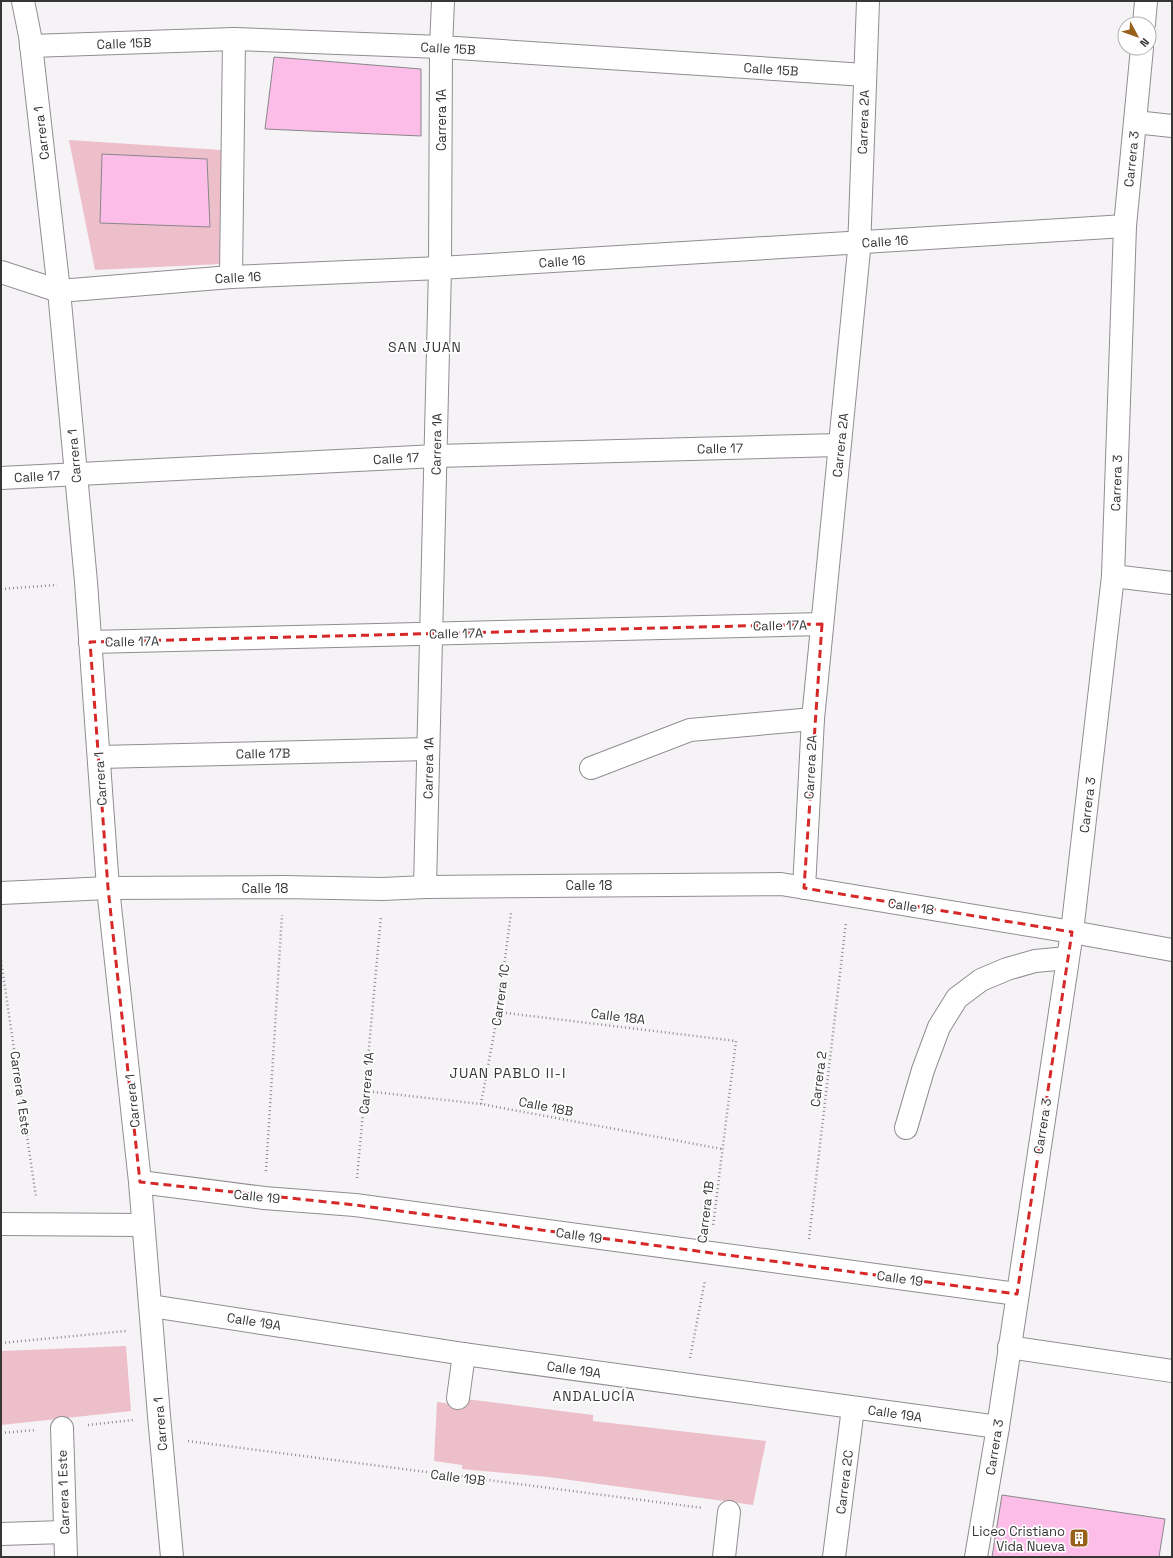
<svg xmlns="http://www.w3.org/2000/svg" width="1173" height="1558" viewBox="0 0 1173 1558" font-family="'Space Grotesk',sans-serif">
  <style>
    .green { fill: #edbfcb }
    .building { fill: #fcbee9; stroke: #8a8689 }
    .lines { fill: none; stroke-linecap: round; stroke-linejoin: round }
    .minor-casing { stroke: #908d91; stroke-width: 24 }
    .path { stroke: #8e8c8f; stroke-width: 2.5; stroke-dasharray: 1 3; stroke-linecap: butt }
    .minor { stroke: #fff; stroke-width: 22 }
    .marked { fill: none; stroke: #d62828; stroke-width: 3; stroke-dasharray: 8 5; stroke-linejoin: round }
    .labels { text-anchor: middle; stroke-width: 3.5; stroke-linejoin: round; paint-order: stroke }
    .street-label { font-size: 13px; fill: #373637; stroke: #fff }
    .poi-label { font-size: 13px; fill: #373637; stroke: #fff; text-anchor: end }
    .neighbourhood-label { font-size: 14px; letter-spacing: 1px; fill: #39363a; stroke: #fff }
  </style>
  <rect width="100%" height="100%" fill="#f6f3f7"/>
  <g class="green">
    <polygon points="69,140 221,150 221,264 95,270"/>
    <polygon points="126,1346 131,1411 1,1425 1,1351"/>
    <polygon points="466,1399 593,1415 593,1421 766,1441 753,1505 548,1477 462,1469 462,1465 434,1461 437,1402 465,1406"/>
  </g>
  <g class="building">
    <polygon points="274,57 421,69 421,136 265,129"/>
    <polygon points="102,154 207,159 210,227 100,223"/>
    <polygon points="1002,1495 1165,1519 1159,1557 992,1557"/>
  </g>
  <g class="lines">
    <defs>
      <g id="minor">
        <polyline points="23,1 30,36 59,291 86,582 108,888 140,1182 159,1416 172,1557"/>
        <polyline points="1144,24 1146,1"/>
        <polyline points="31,46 234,39 441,47 865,75"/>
        <polyline points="1135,122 1172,126"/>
        <polyline points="1,272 59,291 231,277 440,268 1125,226"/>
        <polyline points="231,277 234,39"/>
        <polyline points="1,478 436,456 839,445"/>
        <polyline points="1113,576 1172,583"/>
        <polyline points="90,642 822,624"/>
        <polyline points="99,757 428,749"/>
        <polyline points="591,768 690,730 813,719"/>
        <polyline points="425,887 440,268 441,47 443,1"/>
        <polyline points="804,888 813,719 859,250 868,1"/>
        <polyline points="1,893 108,888 283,887 383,889 425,887 781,884 1072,932 1172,950"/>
        <polyline points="906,1128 923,1070 939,1027 957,998 981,980 1007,969 1035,961 1067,958"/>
        <polyline points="140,1182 264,1198 355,1205 1017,1294"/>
        <polyline points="1,1224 143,1225"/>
        <polyline points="151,1306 464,1354 998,1427"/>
        <polyline points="1009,1347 1172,1371"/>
        <polyline points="458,1398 464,1354"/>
        <polyline points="62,1428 66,1557"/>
        <polyline points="1,1534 64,1532"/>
        <polyline points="724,1557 729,1512"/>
        <polyline points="834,1557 853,1408"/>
        <polyline points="976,1557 998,1427 1072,932 1113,576 1125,226 1142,48"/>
      </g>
    </defs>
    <use href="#minor" class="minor-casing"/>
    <g class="path">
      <polyline points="1,589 57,585"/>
      <polyline points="1,961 36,1197"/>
      <polyline points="498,1012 736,1041 713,1226"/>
      <polyline points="365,1091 481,1104 722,1149"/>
      <polyline points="481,1104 498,1012 511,913"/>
      <polyline points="266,1171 282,915"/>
      <polyline points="357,1178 381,916"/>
      <polyline points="809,1239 846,922"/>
      <polyline points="1,1343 126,1331"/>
      <polyline points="690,1358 705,1280"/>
      <polyline points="88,1425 133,1420"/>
      <polyline points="1,1433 36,1430"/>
      <polyline points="188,1441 703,1508"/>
    </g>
    <use href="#minor" class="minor"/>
  </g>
  <path class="marked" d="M822,624L804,888L1072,932L1017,1294L355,1205L140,1182L108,888L90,642Z"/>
  <defs>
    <symbol id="building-square" viewBox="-11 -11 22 22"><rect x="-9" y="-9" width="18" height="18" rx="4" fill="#98611b" stroke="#fff"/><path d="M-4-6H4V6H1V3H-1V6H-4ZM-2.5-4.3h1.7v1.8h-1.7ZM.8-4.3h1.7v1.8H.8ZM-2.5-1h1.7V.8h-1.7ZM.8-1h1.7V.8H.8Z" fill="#fff"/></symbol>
  </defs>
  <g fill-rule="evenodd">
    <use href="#building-square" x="1068" y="1527" width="22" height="22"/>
  </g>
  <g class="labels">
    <g class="street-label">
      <text transform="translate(124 43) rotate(-2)" y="5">Calle 15B</text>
      <text transform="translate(448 48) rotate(3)" y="5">Calle 15B</text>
      <text transform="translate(771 69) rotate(4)" y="5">Calle 15B</text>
      <text transform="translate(441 120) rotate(-90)" y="5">Carrera 1A</text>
      <text transform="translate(863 122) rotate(-88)" y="5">Carrera 2A</text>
      <text transform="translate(41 133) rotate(-97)" y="5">Carrera 1</text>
      <text transform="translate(1131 159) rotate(-84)" y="5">Carrera 3</text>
      <text transform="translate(885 241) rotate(-4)" y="5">Calle 16</text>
      <text transform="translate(562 261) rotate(-4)" y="5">Calle 16</text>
      <text transform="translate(238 277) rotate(-3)" y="5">Calle 16</text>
      <text transform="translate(436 444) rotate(-89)" y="5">Carrera 1A</text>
      <text transform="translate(840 445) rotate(-84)" y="5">Carrera 2A</text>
      <text transform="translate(720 448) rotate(-1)" y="5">Calle 17</text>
      <text transform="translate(74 456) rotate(-95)" y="5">Carrera 1</text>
      <text transform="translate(396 458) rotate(-3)" y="5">Calle 17</text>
      <text transform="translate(37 476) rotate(-3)" y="5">Calle 17</text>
      <text transform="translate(1116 483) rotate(-88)" y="5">Carrera 3</text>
      <text transform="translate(780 625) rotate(-1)" y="5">Calle 17A</text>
      <text transform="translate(456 633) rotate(-1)" y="5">Calle 17A</text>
      <text transform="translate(132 641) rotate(-1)" y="5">Calle 17A</text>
      <text transform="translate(263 753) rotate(-1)" y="5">Calle 17B</text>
      <text transform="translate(810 767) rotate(-87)" y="5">Carrera 2A</text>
      <text transform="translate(428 768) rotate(-89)" y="5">Carrera 1A</text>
      <text transform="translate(100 779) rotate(-94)" y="5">Carrera 1</text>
      <text transform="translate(1087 805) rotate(-83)" y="5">Carrera 3</text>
      <text x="589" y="890">Calle 18</text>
      <text x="265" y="893">Calle 18</text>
      <text transform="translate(911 906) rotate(9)" y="5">Calle 18</text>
      <text transform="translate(500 995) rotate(-82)" y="5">Carrera 1C</text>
      <text transform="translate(618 1016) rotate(7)" y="5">Calle 18A</text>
      <text transform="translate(818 1079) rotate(-83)" y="5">Carrera 2</text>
      <text transform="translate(366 1083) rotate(-85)" y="5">Carrera 1A</text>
      <text transform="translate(21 1093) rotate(82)" y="5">Carrera 1 Este</text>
      <text transform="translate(132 1101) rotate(-96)" y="5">Carrera 1</text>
      <text transform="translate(546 1106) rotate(11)" y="5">Calle 18B</text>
      <text transform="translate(1042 1126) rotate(-81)" y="5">Carrera 3</text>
      <text transform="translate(257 1196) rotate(6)" y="5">Calle 19</text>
      <text transform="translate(705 1212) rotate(-83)" y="5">Carrera 1B</text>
      <text transform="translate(579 1235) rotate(8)" y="5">Calle 19</text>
      <text transform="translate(900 1278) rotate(8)" y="5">Calle 19</text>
      <text transform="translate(254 1321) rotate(9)" y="5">Calle 19A</text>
      <text transform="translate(574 1369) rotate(8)" y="5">Calle 19A</text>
      <text transform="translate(895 1413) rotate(8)" y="5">Calle 19A</text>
      <text transform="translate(160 1424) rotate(-95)" y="5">Carrera 1</text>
      <text transform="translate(994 1447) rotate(-81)" y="5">Carrera 3</text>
      <text transform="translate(458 1477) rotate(7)" y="5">Calle 19B</text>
      <text transform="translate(844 1482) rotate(-83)" y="5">Carrera 2C</text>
      <text transform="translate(63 1492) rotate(-92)" y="5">Carrera 1 Este</text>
    </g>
    <g class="poi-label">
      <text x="1065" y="1536">Liceo Cristiano<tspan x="1065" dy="15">Vida Nueva</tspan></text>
    </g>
    <g class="neighbourhood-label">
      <text x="425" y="352">SAN JUAN</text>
      <text x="508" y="1078">JUAN PABLO II-I</text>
      <text x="594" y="1401">ANDALUCÍA</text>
    </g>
  </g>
  <rect width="1173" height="1558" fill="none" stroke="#373637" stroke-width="4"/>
  <g transform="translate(1137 36) rotate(131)"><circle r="19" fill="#ffffff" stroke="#afafaf"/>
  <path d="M0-3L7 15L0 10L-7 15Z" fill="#98611b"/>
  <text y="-6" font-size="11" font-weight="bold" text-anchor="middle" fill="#373637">N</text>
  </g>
</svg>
